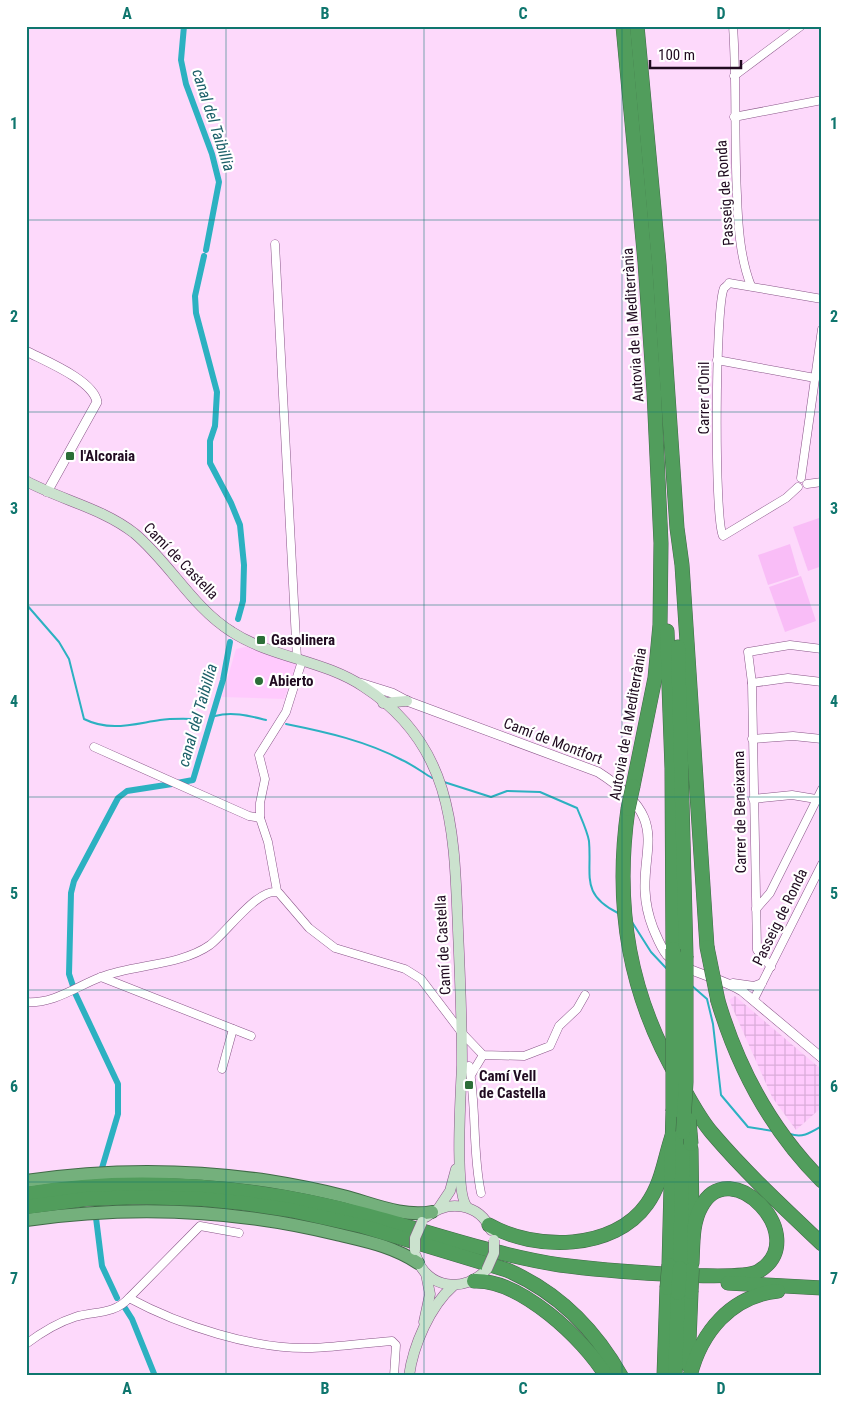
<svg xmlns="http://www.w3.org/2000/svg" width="848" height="1402" viewBox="0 0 848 1402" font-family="'Roboto Condensed',sans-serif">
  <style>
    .built { fill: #ffcafd }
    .industrial { fill: url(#industrial-grid) }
    .pitch { fill: #f9bdf7 }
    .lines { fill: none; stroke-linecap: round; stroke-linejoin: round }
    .stream { stroke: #2cb1c1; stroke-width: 2 }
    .canal { stroke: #2cb1c1; stroke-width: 6 }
    .minor-casing { stroke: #895588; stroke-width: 9 }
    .tertiary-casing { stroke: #895588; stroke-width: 10 }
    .secondary-casing { stroke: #895588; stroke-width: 11 }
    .trunk-casing { stroke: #406a47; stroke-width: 14 }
    .motorway-casing { stroke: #406a47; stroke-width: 15 }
    .minor { stroke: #fff; stroke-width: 8 }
    .tertiary { stroke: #fff; stroke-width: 9 }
    .secondary { stroke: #cbe2ce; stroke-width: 10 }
    .trunk { stroke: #74b07c; stroke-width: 12 }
    .motorway { stroke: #519d5c; stroke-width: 14 }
    .secondary-bridge-casing { stroke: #895588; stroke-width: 11; stroke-linecap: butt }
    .motorway-bridge-casing { stroke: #406a47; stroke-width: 15; stroke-linecap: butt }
    .secondary-bridge { stroke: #cbe2ce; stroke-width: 10 }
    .motorway-bridge { stroke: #519d5c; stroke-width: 14 }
    .grid { fill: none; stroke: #0f766e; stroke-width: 1; stroke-opacity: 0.55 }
    .poi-dot { fill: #2c6e38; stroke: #fff; stroke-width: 2 }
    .labels { text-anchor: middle; stroke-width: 4.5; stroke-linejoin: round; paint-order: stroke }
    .street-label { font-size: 15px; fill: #200b20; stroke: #fff }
    .poi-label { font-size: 15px; font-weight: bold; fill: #200b20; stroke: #fff; text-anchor: start }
    .water-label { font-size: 16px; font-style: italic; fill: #1c6069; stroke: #fff }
    .neatline { fill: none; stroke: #0f766e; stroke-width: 2 }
    .grid-label { font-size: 16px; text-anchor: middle; font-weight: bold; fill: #0f766e }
  </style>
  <defs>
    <pattern id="industrial-grid" width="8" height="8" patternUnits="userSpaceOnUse" patternTransform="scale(1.25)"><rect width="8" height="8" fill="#ffcafd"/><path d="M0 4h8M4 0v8" fill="none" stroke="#daacd9"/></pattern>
  </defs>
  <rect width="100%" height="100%" fill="#fdd9fb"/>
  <polygon class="built" points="250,646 297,665 284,699 222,697 236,649"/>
  <polygon class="industrial" points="735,996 822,1070 822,1107 796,1130 772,1097 729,1000"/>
  <g class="pitch">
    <polygon points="822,517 822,566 808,571 793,527"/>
    <polygon points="790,544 799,575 768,585 758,555"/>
    <polygon points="801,576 816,621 785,632 769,587"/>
  </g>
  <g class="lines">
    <g class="stream">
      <path d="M26,604L59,642L69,659L84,719C110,732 133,724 160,720C173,718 188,719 202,719"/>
      <path d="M215,716C232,711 250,716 266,720"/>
      <path d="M286,724C326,732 366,741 402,760C413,765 422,772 432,778"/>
      <path d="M444,782L491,797L507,791L540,792L577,808C581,818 587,830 589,841C592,876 580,894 618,913"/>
      <polyline points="632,922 651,952 666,968"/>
      <polyline points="691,985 707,999 713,1024 721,1095 748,1127 773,1131"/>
      <path d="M790,1134C803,1138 810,1133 822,1126"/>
    </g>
    <g class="canal">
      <polyline points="184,26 181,60 186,84 212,154 219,182 206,250"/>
      <polyline points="204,256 195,296 196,313 217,392 215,426 210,441 210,463 231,503 240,525 244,565 243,601 238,619"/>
      <polyline points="177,783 193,780 223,680 230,642"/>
      <polyline points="73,986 69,974 71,893 74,881 118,798 127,791 172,784"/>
      <polyline points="75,993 118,1084 118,1114 102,1168"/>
      <polyline points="96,1218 102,1266 117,1298"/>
      <polyline points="125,1308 132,1319 155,1376"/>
    </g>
    <defs>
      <g id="minor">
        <path d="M733,26C737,82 734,139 737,195C738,225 740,258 751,286"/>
        <polyline points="734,76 801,26"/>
        <polyline points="734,117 822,100"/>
        <polyline points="275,244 297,659"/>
        <polyline points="717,360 815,378"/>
        <polyline points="801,478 822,329"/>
        <polyline points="807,484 822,482"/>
        <path d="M798,487L786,498L723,536C714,520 715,306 724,288C724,288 729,284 729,283L822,299"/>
        <polyline points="752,683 788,678 822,682"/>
        <polyline points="752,739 793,736 822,739"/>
        <polyline points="94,747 249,816 260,818"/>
        <polyline points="753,799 792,795 816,799"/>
        <polyline points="277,891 268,842 260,818 260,803 265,779 259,755 286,712 302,661"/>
        <polyline points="756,909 770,893 822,789"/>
        <polyline points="771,967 757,950 752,683 748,652 790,645 822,649"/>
        <polyline points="101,977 251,1036"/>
        <polyline points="733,983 754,986 762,983"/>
        <polyline points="754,999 822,864"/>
        <path d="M26,1002C54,1004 75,987 101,977C135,964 180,966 210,945C226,933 261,884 279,893L309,928L335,948L405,969L421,979L462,1033L483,1055L524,1056L550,1046L559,1026L577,1009L585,995"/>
        <path d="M469,1066C477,1108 472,1151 481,1193"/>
        <polyline points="222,1069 233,1029"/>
        <polyline points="471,1075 483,1055"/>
        <polyline points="129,1298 200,1226 239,1233"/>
        <path d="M26,1344C42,1332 56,1323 75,1317C94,1311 114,1315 129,1298C179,1325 254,1350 312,1348C339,1347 365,1343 392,1341L396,1345L394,1376"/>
      </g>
      <g id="tertiary">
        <path d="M26,351C45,361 93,380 97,402L47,492"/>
        <path d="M360,683L392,693L407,701L598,772C686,828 625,855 653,928C657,937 661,948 667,955C687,974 719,976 742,991L822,1058"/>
      </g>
      <g id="secondary">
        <path d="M26,481C61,500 102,508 134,533C169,562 193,608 232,632C272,658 324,660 364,687C455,746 454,834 458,930C460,975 462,1020 462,1065C461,1090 454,1192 467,1207"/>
        <polyline points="383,703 407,701"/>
        <polyline points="438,1209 450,1191 456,1169"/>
        <path d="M426,1217C448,1199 479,1203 491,1230"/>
        <path d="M416,1256C426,1289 465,1294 487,1269"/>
        <polyline points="424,1322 430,1294 426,1274"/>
        <path d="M409,1376C413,1346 430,1306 453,1286"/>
      </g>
      <g id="trunk">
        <path d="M26,1181C107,1169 188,1169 269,1181C294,1185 319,1190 343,1196C371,1203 403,1218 432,1212"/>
        <path d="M26,1220C131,1205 234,1209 336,1234C365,1241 393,1246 418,1263"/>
      </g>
      <g id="motorway">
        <polyline points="623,26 645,262 654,392 661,543 660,625 655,678 633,786"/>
        <polyline points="637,26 659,263 677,528 682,565 707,947"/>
        <polyline points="667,631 672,768 673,949"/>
        <polyline points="678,647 686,956"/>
        <path d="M628,809C614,907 629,996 680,1082C690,1100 699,1118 712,1133C746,1173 784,1208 822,1244"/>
        <path d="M718,1001C738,1068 772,1131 822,1181"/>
        <polyline points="691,1149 692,1220"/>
        <path d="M26,1194C138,1175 258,1186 366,1215C431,1232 494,1255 560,1265C591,1269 738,1283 759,1271C813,1238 730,1151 701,1207C692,1223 693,1244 692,1263"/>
        <path d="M26,1207L86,1199L139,1197L203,1199L243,1203L290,1210L362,1226L507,1270C558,1292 594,1328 621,1376"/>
        <path d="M489,1225C535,1251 614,1251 647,1204C662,1183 664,1160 672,1136"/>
        <polyline points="669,1265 673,1111"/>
        <polyline points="680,1268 683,1132"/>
        <path d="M474,1281C520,1279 584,1339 606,1376"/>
        <polyline points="728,1283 822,1288"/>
        <polyline points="688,1365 691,1292"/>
        <polyline points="664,1376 667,1288"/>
        <polyline points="675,1376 678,1293"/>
        <path d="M690,1376C701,1332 731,1296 778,1291"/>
      </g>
    </defs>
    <use href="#minor" class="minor-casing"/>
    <use href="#tertiary" class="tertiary-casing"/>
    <use href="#secondary" class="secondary-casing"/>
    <use href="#trunk" class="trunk-casing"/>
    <use href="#motorway" class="motorway-casing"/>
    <use href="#minor" class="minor"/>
    <use href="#tertiary" class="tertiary"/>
    <use href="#secondary" class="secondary"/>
    <use href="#trunk" class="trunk"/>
    <use href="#motorway" class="motorway"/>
    <defs>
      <g id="secondary-bridge">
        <polyline points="415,1250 415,1238 422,1222"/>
        <polyline points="487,1269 494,1253 494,1240"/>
      </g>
      <g id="motorway-bridge">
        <polyline points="628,809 633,786"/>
        <polyline points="707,947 718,1001"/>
        <polyline points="673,1111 673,949"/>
        <polyline points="689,1120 691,1144"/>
        <polyline points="683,1132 686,1082 686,956"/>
        <polyline points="667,1288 669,1265"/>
        <polyline points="691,1292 692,1269"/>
        <polyline points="678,1293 680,1268"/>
      </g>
    </defs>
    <use href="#secondary-bridge" class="secondary-bridge-casing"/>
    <use href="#motorway-bridge" class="motorway-bridge-casing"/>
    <use href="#secondary-bridge" class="secondary-bridge"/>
    <use href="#motorway-bridge" class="motorway-bridge"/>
  </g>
  <path class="grid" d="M226,26V1376M424,26V1376M622,26V1376M26,220H822M26,412H822M26,605H822M26,797H822M26,990H822M26,1182H822"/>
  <g class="poi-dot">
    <rect x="65" y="451" width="10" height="10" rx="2.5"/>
    <rect x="256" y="635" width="10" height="10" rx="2.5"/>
    <circle cx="259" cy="681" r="5"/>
    <rect x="464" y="1080" width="10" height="10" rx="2.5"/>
  </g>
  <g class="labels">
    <g class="street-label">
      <text transform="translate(725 193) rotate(-94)" y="5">Passeig de Ronda</text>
      <text transform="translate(633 325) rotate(-94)" y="5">Autovia de la Mediterrània</text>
      <text transform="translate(704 398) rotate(-90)" y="5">Carrer d'Onil</text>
      <text transform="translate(181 561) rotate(46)" y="5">Camí de Castella</text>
      <text transform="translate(628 724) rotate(-80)" y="5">Autovia de la Mediterrània</text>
      <text transform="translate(553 741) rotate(21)" y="5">Camí de Montfort</text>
      <text transform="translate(740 812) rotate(-91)" y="5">Carrer de Beneixama</text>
      <text transform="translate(780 917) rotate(-64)" y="5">Passeig de Ronda</text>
      <text transform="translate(443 945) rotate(-93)" y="5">Camí de Castella</text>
    </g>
    <g class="poi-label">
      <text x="80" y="461">l'Alcoraia</text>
      <text x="271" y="645">Gasolinera</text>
      <text x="269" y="686">Abierto</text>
      <text x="479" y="1081">Camí Vell<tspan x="479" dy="17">de Castella</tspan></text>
    </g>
    <g class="water-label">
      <text transform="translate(214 120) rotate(72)" y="6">canal del Taibillia</text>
      <text transform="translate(197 715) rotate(-74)" y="6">canal del Taibillia</text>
    </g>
  </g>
  <rect width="848" height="1402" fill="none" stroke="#ffffff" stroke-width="55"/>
  <path d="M650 60v8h91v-8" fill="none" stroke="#200b20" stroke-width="2.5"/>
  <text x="658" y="60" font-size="15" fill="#200b20" stroke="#ffffff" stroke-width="4" paint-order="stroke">100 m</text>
  <rect x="28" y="28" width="792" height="1346" class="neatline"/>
  <g class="grid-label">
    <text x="127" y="19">A</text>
    <text x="325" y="19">B</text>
    <text x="523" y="19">C</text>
    <text x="721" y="19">D</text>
    <text x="14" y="129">1</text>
    <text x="834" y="129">1</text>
    <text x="14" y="322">2</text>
    <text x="834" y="322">2</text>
    <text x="14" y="514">3</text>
    <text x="834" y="514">3</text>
    <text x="14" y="707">4</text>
    <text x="834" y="707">4</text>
    <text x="14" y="899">5</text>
    <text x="834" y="899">5</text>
    <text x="14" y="1092">6</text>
    <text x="834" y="1092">6</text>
    <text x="14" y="1284">7</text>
    <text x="834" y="1284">7</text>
    <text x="127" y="1394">A</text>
    <text x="325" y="1394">B</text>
    <text x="523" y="1394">C</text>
    <text x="721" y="1394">D</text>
  </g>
</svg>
